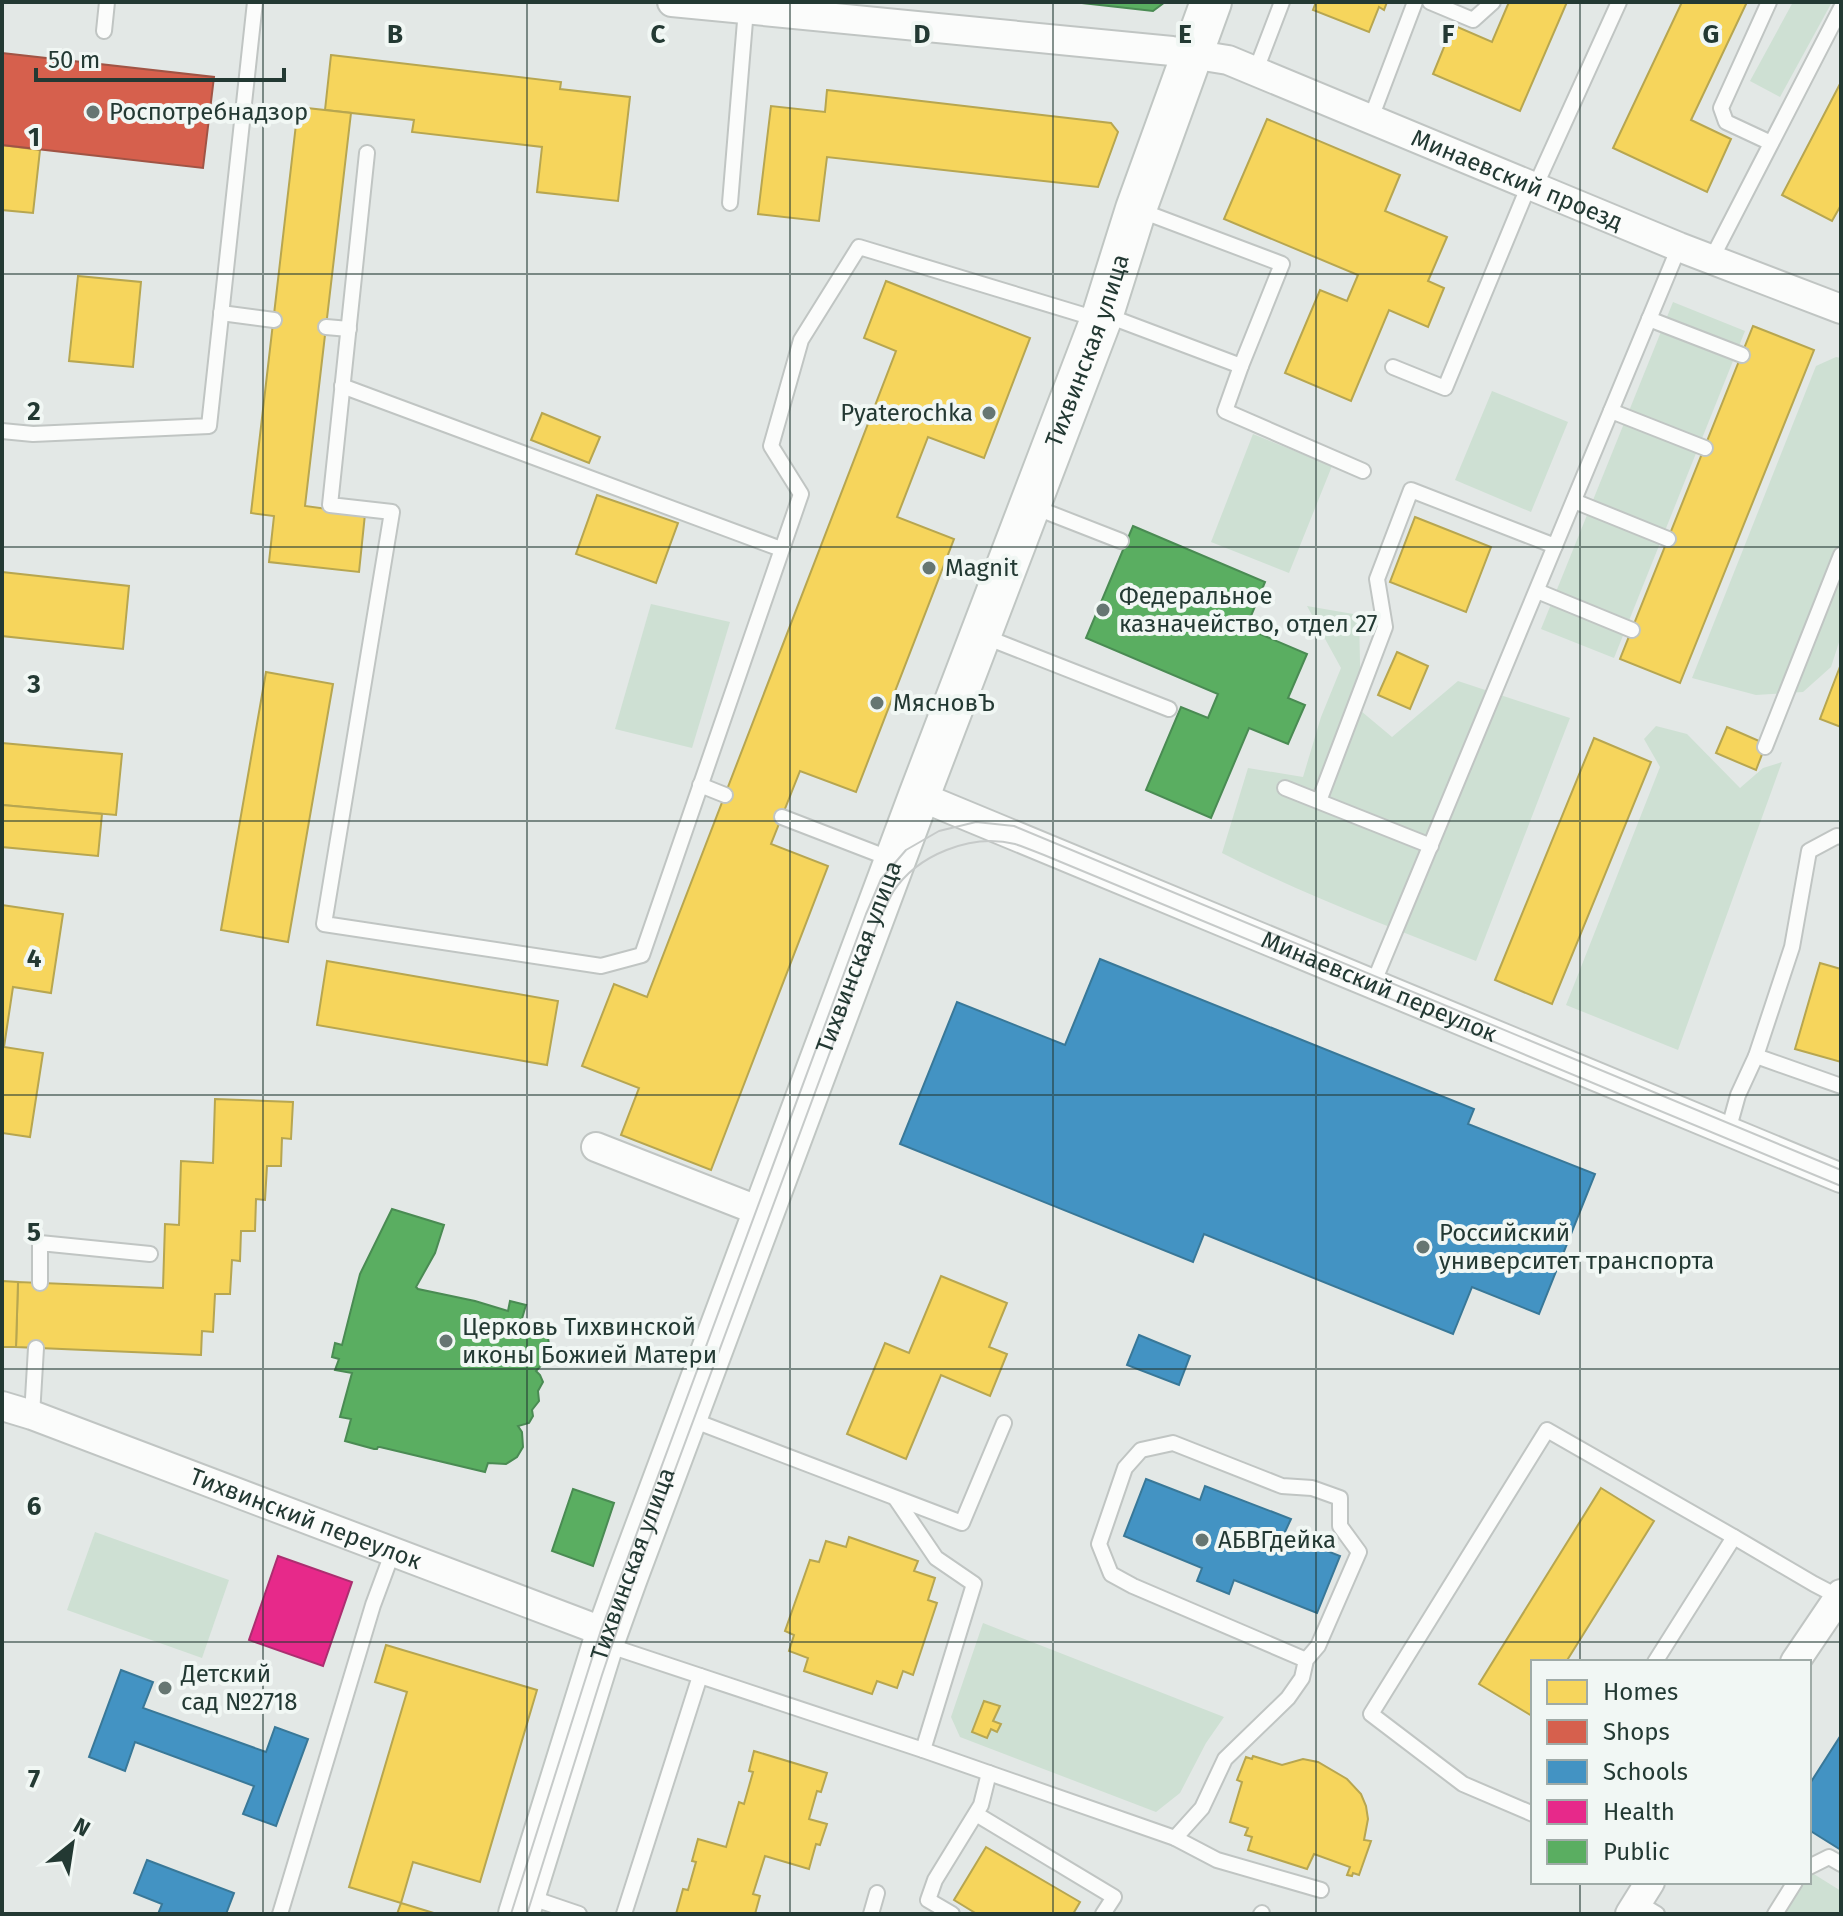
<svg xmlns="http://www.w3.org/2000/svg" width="1843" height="1916" viewBox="0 0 1843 1916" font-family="'Fira Sans',sans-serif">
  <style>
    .green { fill: #cee0d3 }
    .homes { fill: #f6d55c; stroke: #b7a650; stroke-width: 2 }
    .shops { fill: #d6604d; stroke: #a05445; stroke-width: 2 }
    .schools { fill: #4393c3; stroke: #397898; stroke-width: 2 }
    .health { fill: #e7298a; stroke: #ac2e70; stroke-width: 2 }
    .public { fill: #5aae61; stroke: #4a8b53; stroke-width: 2 }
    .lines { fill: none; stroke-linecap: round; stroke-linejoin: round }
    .lane-casing { stroke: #c0c5c3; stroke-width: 18 }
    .street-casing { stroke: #c0c5c3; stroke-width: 32 }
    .secondary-casing { stroke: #c0c6c3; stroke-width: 44 }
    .lane { stroke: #fbfcfb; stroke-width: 14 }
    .street { stroke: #fbfcfb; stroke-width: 28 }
    .secondary { stroke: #fbfcfb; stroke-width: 40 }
    .tram { stroke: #c6cac9; stroke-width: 2 }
    .grid { fill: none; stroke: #233933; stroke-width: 2; stroke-opacity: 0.55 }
    .poi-dot { fill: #667672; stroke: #f1f7f4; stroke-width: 3 }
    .labels { text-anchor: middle; stroke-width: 8; stroke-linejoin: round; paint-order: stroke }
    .poi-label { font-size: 24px; fill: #233933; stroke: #f1f7f4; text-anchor: start }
    .street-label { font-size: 24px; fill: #233933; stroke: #f1f7f4 }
    .grid-label { font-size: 26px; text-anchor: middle; font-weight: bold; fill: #233933; stroke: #f1f7f4; stroke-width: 8; stroke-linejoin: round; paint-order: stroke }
  </style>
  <rect width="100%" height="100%" fill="#e3e8e6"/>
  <g class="green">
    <polygon points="1793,2 1832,2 1780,97 1750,81"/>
    <polygon points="1673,302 1745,331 1614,658 1541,629"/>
    <polygon points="1836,357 1841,358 1841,636 1831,667 1803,692 1756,695 1692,678 1816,366"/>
    <polygon points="1492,391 1568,422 1531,512 1455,480"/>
    <polygon points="1253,434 1332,466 1289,573 1211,542"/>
    <polygon points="651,604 730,622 692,748 615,729"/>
    <path d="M1307,606L1359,615L1361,711L1392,737L1458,681L1570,718L1476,961C1390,927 1304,895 1222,853L1248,768L1303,777L1321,717L1341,668Z"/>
    <polygon points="1656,726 1687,734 1740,788 1763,768 1782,762 1678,1050 1566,1005 1660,767 1644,739"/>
    <polygon points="95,1532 229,1580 202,1658 67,1610"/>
    <polygon points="983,1623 1224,1717 1206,1743 1180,1793 1156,1812 960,1737 951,1717"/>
    <polygon points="1809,1871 1841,1891 1841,1914 1782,1914 1802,1882 1809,1882"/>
  </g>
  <g class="homes">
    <polygon points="1316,2 1387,2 1384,10 1379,7 1369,32 1313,10"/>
    <polygon points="1509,2 1567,2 1520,111 1433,74 1453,25 1492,42"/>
    <polygon points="1682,2 1747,2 1691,120 1731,139 1707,192 1613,148"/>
    <polygon points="331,55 561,82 560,89 630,97 618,201 537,192 542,147 412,132 414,120 325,110"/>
    <polygon points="1841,82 1841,205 1832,221 1782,195"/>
    <polygon points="827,90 1111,123 1118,132 1098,187 827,157 819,221 758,214 771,106 825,112"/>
    <polygon points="298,107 351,113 305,506 365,514 359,572 269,562 274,516 251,513"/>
    <polygon points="1267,119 1400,175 1385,211 1447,237 1428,281 1444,288 1428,327 1389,310 1351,401 1285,373 1320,290 1347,301 1358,275 1224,219"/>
    <polygon points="2,145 40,150 33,213 2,210"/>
    <polygon points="78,276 141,282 133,367 69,361"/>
    <polygon points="886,281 1030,338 984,458 928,437 897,517 954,539 856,792 800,771 771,844 828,866 711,1170 621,1135 639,1088 582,1066 614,984 647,997 896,351 864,338"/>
    <polygon points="1753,326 1814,350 1680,683 1620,659"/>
    <polygon points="542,413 600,437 589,463 531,440"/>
    <polygon points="597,495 678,523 656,583 576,554"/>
    <polygon points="1415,517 1491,547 1466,612 1390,582"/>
    <polygon points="2,572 129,586 123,649 2,636"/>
    <polygon points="1397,652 1428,666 1410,709 1378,695"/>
    <polygon points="1841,664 1841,727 1820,719"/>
    <polygon points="266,672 333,684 288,942 221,930"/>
    <polygon points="1727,727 1766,744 1756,770 1716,753"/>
    <polygon points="1594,738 1651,762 1552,1004 1495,980"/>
    <polygon points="2,743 122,754 116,815 2,805"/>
    <polygon points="2,805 102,814 98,856 2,847"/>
    <polygon points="2,905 63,914 51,993 13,987 4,1047 43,1053 30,1137 2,1133"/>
    <polygon points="327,961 558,1001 547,1065 317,1025"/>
    <polygon points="1820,963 1841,969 1841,1062 1795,1049"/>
    <polygon points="215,1099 293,1102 291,1139 282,1138 281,1166 267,1166 265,1200 256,1199 255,1231 241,1231 240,1261 232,1260 230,1294 215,1294 213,1332 202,1331 201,1355 16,1347 18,1282 163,1288 165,1224 179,1225 181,1161 213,1163"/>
    <polygon points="941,1276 1007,1303 989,1347 1007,1354 990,1396 941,1375 906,1459 847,1434 885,1343 909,1353"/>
    <polygon points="2,1281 18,1282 16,1347 2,1347"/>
    <polygon points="1601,1488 1654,1521 1566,1662 1533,1662 1532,1716 1479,1684"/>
    <polygon points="849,1537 918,1561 914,1571 935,1578 928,1600 937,1603 913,1675 903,1671 897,1688 877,1681 872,1694 804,1671 808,1658 789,1651 794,1635 785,1631 810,1560 819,1562 826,1541 846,1547"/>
    <polygon points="386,1645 537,1690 480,1882 413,1862 401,1903 349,1887 407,1692 375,1682"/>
    <polygon points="984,1701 1000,1706 993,1721 1001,1724 997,1732 991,1729 987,1738 972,1732"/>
    <polygon points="754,1751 827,1773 821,1792 817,1791 809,1819 827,1824 820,1845 816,1844 809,1869 765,1856 753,1894 760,1896 755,1914 676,1914 683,1889 688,1890 696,1862 692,1861 698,1839 726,1847 739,1802 744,1804 753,1772 749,1771"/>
    <polygon points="1253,1756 1282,1765 1303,1759 1318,1762 1347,1779 1361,1794 1366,1806 1368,1819 1364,1840 1371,1841 1359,1875 1353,1873 1352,1876 1347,1875 1350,1867 1314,1854 1307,1869 1248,1850 1252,1837 1245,1835 1248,1828 1230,1822 1242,1782 1237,1780 1246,1757 1252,1759"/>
    <polygon points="986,1847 1080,1902 1073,1914 977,1914 954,1900"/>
    <polygon points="401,1903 437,1914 397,1914"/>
  </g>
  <polygon class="shops" points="2,53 214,77 203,168 2,145"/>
  <g class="schools">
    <polygon points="1100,959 1474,1109 1468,1124 1595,1174 1539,1314 1472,1287 1453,1334 1204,1234 1193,1262 900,1144 957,1002 1065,1045"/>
    <polygon points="1139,1335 1190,1356 1179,1385 1127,1365"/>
    <polygon points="1146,1479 1200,1500 1205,1486 1291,1519 1284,1534 1340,1556 1317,1613 1234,1580 1229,1594 1197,1581 1202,1568 1124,1536"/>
    <polygon points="121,1670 153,1682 143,1708 266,1752 275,1727 308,1739 276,1826 243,1814 254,1786 135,1742 125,1771 89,1757"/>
    <polygon points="1841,1735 1841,1850 1809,1830 1809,1785"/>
    <polygon points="147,1860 234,1893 226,1914 158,1914 162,1904 134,1893"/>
  </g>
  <polygon class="health" points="278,1556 352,1582 323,1666 249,1640"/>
  <g class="public">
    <polygon points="1073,2 1165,2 1153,11"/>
    <polygon points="1133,526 1265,582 1246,628 1307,654 1288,698 1305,705 1288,744 1249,728 1211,818 1146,790 1181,707 1208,718 1218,694 1086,638"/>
    <polygon points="392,1209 444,1225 435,1253 416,1287 418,1289 475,1301 508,1311 510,1301 526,1305 521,1322 538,1327 548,1338 550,1351 549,1357 536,1371 540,1375 543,1382 538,1391 539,1401 532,1410 533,1416 529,1423 518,1426 522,1432 523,1447 517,1457 506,1464 488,1463 485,1472 380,1447 378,1447 377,1449 374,1449 345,1441 351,1419 340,1417 352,1373 335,1370 339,1359 332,1357 335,1343 342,1345 360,1274"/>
    <polygon points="573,1489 614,1503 593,1566 552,1551"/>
  </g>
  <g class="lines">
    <defs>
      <g id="lane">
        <polyline points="1430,2 1473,20 1493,2"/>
        <polyline points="1769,2 1721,108 1726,122 1771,143"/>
        <polyline points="104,31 107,2"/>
        <polyline points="1256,70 1282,2"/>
        <polyline points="1371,118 1415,2"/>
        <polyline points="367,153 330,505 392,512 324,924 601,966 642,955 801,494 771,446 801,340 859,247 1100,320"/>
        <polyline points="1535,187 1619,2"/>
        <polyline points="730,203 746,9"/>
        <polyline points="1711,260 1841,8"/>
        <polyline points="221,313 274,320"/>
        <polyline points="1103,314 1241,366 1282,264 1139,210"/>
        <polyline points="1649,319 1742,355"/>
        <polyline points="326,327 349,329"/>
        <polyline points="1241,366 1225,411 1363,471"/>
        <polyline points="1393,367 1445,388 1529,185"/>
        <polyline points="342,386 781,549"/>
        <polyline points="1611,411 1705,448"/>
        <polyline points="2,431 33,434 209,426 255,2"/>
        <polyline points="1574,501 1668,539"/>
        <polyline points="1034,507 1121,541"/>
        <polyline points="1537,591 1632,630"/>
        <polyline points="983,636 1169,709"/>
        <polyline points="1765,747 1841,555"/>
        <polyline points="700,785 725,795"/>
        <polyline points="1285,788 1431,846"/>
        <polyline points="1319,801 1385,627 1377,579 1411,490 1555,546"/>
        <polyline points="782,817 891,859"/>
        <polyline points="1373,984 1679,247"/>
        <polyline points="1756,1056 1841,1086"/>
        <polyline points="1728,1131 1738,1095 1756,1056 1792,947 1809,851 1837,836 1841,837"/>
        <polyline points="40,1283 40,1243 150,1254"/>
        <polyline points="32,1415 36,1348"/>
        <polyline points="687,1418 962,1523 1004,1423"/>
        <polyline points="896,1499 936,1558 974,1584 923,1750"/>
        <polyline points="1734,1537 1814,1584 1839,1597"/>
        <polyline points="604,1644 923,1750 1175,1838 1202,1808 1225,1759 1288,1698 1302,1678 1306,1660 1318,1646 1359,1552 1340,1526 1340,1498 1312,1488 1282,1486 1173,1443 1141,1450 1125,1468 1099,1544 1111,1574 1133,1586 1306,1660"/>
        <polyline points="976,1814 1114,1897 1103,1914"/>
        <polyline points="1533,1814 1463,1784 1371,1714 1547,1430 1734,1537 1655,1662"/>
        <polyline points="1175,1838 1217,1860 1321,1890"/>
        <polyline points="1809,1867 1829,1857 1841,1864"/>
        <polyline points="529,1897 579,1914"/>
        <polyline points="1637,1902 1657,1914"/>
        <polyline points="280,1914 373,1605 393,1551"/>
        <polyline points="624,1914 700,1676"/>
        <polyline points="871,1914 877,1893"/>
        <polyline points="952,1914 928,1900 935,1880 981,1805 989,1773"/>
        <polyline points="1261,1914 1262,1913"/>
        <polyline points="1775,1914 1795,1882"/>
      </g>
      <g id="street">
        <path id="s1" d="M672,2L1172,51L1228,60L1679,247L1841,309"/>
        <path id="s2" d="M919,796L1841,1178"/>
        <polyline points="596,1147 762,1212"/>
        <path id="s3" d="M2,1406L32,1415L607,1633"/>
        <polyline points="1795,1662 1841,1594"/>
        <polyline points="1630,1914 1650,1882"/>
      </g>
      <g id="secondary">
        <path id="s4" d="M519,1914L603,1644L626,1580L919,796L1103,314L1136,209L1211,2"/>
      </g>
    </defs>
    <use href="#lane" class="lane-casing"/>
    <use href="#street" class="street-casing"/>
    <use href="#secondary" class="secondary-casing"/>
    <use href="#lane" class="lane"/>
    <use href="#street" class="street"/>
    <use href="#secondary" class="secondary"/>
    <g class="tram">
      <polyline points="511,1914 601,1630 866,914 881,879 906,850 939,831 976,822 1014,826 1841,1170"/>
      <path d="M527,1914L602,1675L633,1583L879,920C884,911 888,901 893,892C917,855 971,833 1015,844C1024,847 1034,851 1044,855L1841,1186"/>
    </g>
  </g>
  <path class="grid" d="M263,2V1914M527,2V1914M790,2V1914M1053,2V1914M1316,2V1914M1580,2V1662M2,274H1841M2,547H1841M2,821H1841M2,1095H1841M2,1369H1841M2,1642H1841M1580,1882V1914"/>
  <g class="poi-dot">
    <circle cx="93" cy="112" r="8"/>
    <circle cx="989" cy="413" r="8"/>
    <circle cx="929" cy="568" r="8"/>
    <circle cx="1103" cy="610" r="8"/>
    <circle cx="877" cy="703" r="8"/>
    <circle cx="1423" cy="1247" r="8"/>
    <circle cx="446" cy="1341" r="8"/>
    <circle cx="1202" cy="1540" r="8"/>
    <circle cx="165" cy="1688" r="8"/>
  </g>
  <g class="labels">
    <g class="poi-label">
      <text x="109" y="120">Роспотребнадзор</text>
      <text x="973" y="421" text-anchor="end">Pyaterochka</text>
      <text x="945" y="576">Magnit</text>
      <text x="1119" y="604">Федеральное<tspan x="1119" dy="28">казначейство, отдел 27</tspan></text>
      <text x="893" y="711">МясновЪ</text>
      <text x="1439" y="1241">Российский<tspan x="1439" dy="28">университет транспорта</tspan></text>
      <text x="462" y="1335">Церковь Тихвинской<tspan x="462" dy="28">иконы Божией Матери</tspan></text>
      <text x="1218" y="1548">АБВГдейка</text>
      <text x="181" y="1682">Детский<tspan x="181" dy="28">сад №2718</tspan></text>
    </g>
    <g class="street-label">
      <text dy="8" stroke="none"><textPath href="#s1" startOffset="872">Минаевский проезд</textPath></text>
      <text dy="8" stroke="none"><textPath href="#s4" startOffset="1664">Тихвинская улица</textPath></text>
      <text dy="8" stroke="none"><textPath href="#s4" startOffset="1016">Тихвинская улица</textPath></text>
      <text dy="8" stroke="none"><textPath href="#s2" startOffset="498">Минаевский переулок</textPath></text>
      <text dy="8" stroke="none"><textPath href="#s3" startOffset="324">Тихвинский переулок</textPath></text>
      <text dy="8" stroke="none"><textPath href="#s4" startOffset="368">Тихвинская улица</textPath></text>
    </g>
  </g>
  <g class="grid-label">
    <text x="395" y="43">B</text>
    <text x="658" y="43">C</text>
    <text x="922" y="43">D</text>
    <text x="1185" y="43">E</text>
    <text x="1448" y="43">F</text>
    <text x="1711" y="43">G</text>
    <text x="34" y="146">1</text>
    <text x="34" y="420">2</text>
    <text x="34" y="693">3</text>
    <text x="34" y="967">4</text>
    <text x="34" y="1241">5</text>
    <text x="34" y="1515">6</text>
    <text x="34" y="1788">7</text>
  </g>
  <rect width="1843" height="1916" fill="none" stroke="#233933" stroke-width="8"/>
  <rect x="1531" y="1660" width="280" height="224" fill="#f1f7f4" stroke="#9faba7" stroke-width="2"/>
  <rect x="1547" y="1680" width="40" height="24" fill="#f6d55c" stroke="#9faba7" stroke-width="2"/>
  <text x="1603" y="1700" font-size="24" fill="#233933">Homes</text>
  <rect x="1547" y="1720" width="40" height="24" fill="#d6604d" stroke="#9faba7" stroke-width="2"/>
  <text x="1603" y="1740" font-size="24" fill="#233933">Shops</text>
  <rect x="1547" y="1760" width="40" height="24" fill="#4393c3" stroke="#9faba7" stroke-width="2"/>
  <text x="1603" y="1780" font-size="24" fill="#233933">Schools</text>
  <rect x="1547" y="1800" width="40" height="24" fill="#e7298a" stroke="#9faba7" stroke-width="2"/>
  <text x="1603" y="1820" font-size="24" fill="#233933">Health</text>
  <rect x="1547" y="1840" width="40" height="24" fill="#5aae61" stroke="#9faba7" stroke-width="2"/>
  <text x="1603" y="1860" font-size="24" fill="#233933">Public</text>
  <g transform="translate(72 1844) rotate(30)" stroke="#f1f7f4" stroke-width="6" paint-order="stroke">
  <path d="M0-6L14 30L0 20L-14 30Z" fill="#233933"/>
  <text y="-12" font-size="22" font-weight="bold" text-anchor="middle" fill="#233933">N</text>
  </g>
  <path d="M36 68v12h248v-12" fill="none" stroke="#233933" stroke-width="4"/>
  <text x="48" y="68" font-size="24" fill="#233933" stroke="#f1f7f4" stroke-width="6" paint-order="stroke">50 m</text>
</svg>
